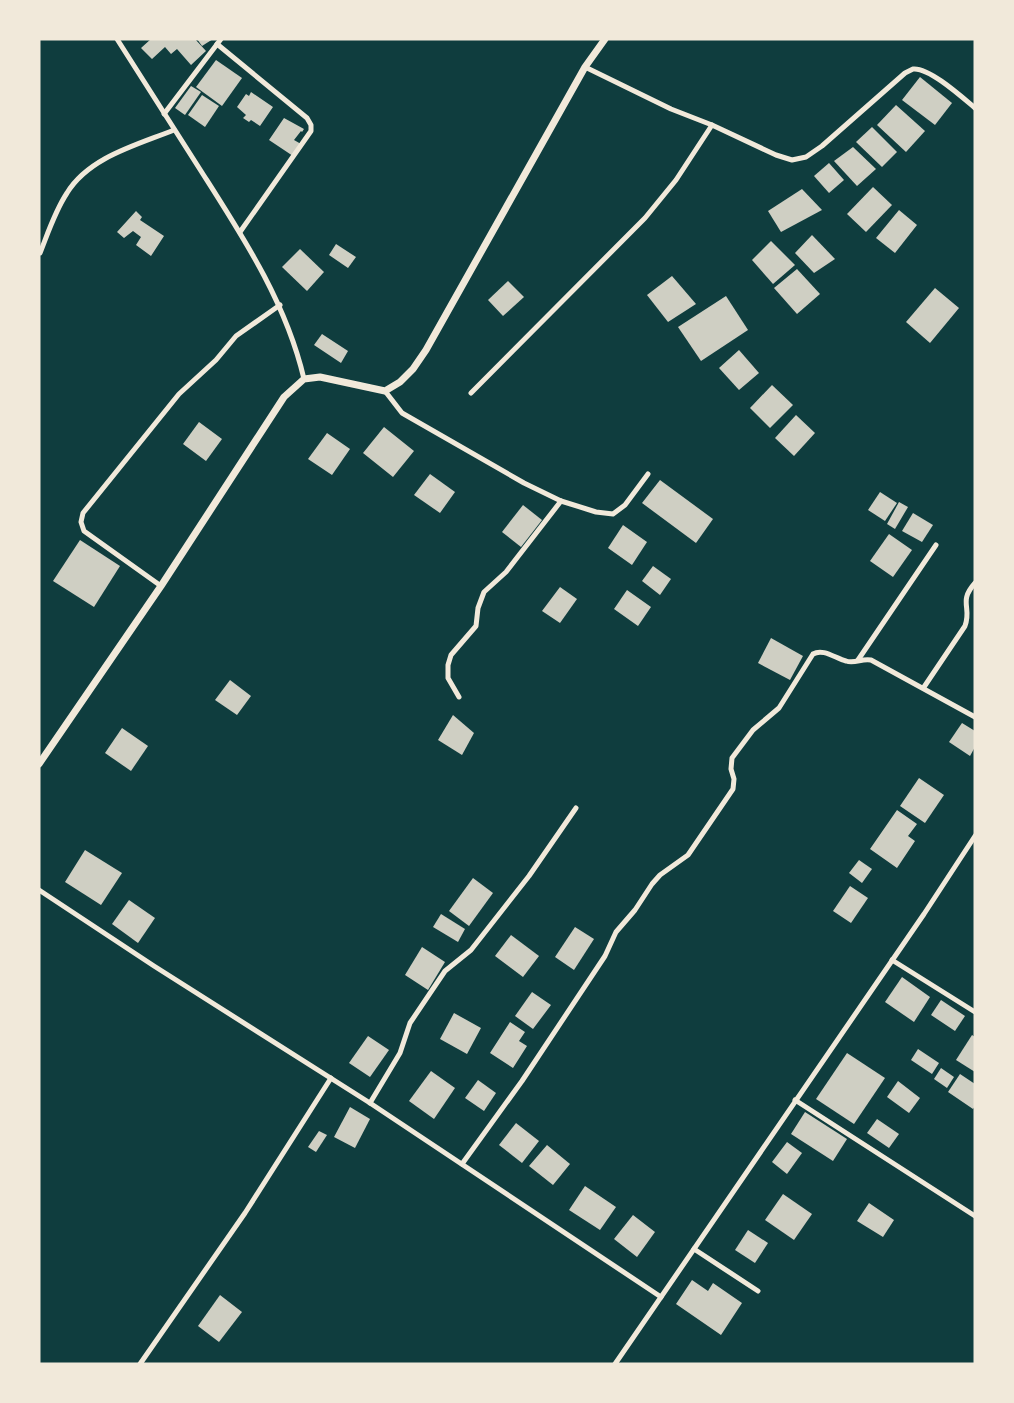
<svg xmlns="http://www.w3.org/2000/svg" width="1014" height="1403" viewBox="0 0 1014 1403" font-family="'Fira Sans Condensed',sans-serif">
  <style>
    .building { fill: #cfcfc3 }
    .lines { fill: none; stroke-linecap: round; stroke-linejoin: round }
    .minor { stroke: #f1e9da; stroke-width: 5 }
    .tertiary { stroke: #f1e9da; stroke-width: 7 }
  </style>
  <rect width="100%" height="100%" fill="#0f3d3e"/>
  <g class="building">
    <polygon points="151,39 195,39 206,51 191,65 177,49 171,54 165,47 152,59 141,48"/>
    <polygon points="197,39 213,39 202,46"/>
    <polygon points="216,60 242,78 222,106 196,87"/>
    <polygon points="920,77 952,103 935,125 902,100"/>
    <polygon points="191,86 201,92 185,115 175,108"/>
    <polygon points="251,92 273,107 260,126 251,120 249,122 243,118 246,115 237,107 246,94 249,96"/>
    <polygon points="202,95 219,106 205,127 188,115"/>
    <polygon points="896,105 925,131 906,152 877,125"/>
    <polygon points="284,118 304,129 302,132 301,131 294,140 301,144 293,156 269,140"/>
    <polygon points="872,127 897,152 882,167 856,142"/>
    <polygon points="853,147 876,169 857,186 834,161"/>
    <polygon points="829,163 844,180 829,193 814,176"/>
    <polygon points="873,187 892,205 866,232 847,214"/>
    <polygon points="802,189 822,210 781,232 768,211"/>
    <polygon points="899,210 917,225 895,253 876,238"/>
    <polygon points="136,211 142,217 140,220 164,236 151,256 136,245 141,237 133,231 124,238 117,232"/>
    <polygon points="812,235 835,259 814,273 795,253"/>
    <polygon points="771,241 795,265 773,284 752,260"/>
    <polygon points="336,244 356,257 348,268 329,255"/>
    <polygon points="300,249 324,272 307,291 282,267"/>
    <polygon points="797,269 820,294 797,314 774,288"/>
    <polygon points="672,276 696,304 668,322 647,295"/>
    <polygon points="508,281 524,297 503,316 488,300"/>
    <polygon points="935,288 959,308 930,343 906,322"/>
    <polygon points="726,296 748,330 701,361 678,327"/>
    <polygon points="322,334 348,351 341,363 314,345"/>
    <polygon points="739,350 759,373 739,390 719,368"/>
    <polygon points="772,385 793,405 770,428 750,408"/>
    <polygon points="796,415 815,433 794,456 775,438"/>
    <polygon points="199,422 222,439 206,461 183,444"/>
    <polygon points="384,427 414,451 393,477 363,453"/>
    <polygon points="327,433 350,449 332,475 308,459"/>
    <polygon points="430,474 455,492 440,513 414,495"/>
    <polygon points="660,480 713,519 696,543 642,503"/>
    <polygon points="880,492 897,503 885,521 868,510"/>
    <polygon points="899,502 908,507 895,529 887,524"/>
    <polygon points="523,505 542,520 521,547 502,532"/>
    <polygon points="913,513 933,525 922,542 902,531"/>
    <polygon points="623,525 647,542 632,565 608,548"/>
    <polygon points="889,534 912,550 893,577 870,561"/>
    <polygon points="80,540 120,566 94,607 53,581"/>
    <polygon points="653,566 671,579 660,595 642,581"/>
    <polygon points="560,587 577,599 560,623 542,611"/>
    <polygon points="627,590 651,607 638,626 614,609"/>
    <polygon points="771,638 803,656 790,680 758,663"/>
    <polygon points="230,680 251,696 237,715 215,700"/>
    <polygon points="453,715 474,733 462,755 438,740"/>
    <polygon points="962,723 975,731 975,747 970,756 949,742"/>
    <polygon points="122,728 148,746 131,771 105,753"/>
    <polygon points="919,778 944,795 925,823 900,806"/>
    <polygon points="897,810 917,824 908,836 915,841 897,868 870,849"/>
    <polygon points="85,850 122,873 101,905 65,882"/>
    <polygon points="859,860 872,869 862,883 849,873"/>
    <polygon points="473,878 493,893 469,926 449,911"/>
    <polygon points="850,886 868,898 851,923 833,911"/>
    <polygon points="129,900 155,918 138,943 112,924"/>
    <polygon points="441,914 465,929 458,942 433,927"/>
    <polygon points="575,927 594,939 574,970 555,957"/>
    <polygon points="511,935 539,956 523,977 495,956"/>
    <polygon points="422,947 445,962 428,990 405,975"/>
    <polygon points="902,977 930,997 914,1022 885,1002"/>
    <polygon points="532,992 551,1005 533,1029 515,1016"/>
    <polygon points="941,1000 965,1016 955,1031 931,1015"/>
    <polygon points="454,1013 481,1028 467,1054 440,1039"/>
    <polygon points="510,1022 525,1032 519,1041 527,1046 513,1068 490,1053"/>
    <polygon points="972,1035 975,1037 975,1072 956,1060"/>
    <polygon points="368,1036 389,1050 370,1077 349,1063"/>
    <polygon points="918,1049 939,1063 932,1074 911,1060"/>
    <polygon points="847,1053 885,1078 854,1124 816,1099"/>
    <polygon points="941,1068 954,1077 947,1088 934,1079"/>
    <polygon points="431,1071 455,1088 434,1119 409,1101"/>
    <polygon points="960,1074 975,1084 975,1106 973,1109 948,1092"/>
    <polygon points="478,1080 496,1093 484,1111 465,1098"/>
    <polygon points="898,1081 920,1098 909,1113 887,1097"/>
    <polygon points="350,1107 370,1119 355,1148 334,1137"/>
    <polygon points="805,1112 847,1139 833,1161 791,1134"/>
    <polygon points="877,1119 899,1134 889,1148 867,1133"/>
    <polygon points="516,1123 539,1141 522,1163 499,1145"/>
    <polygon points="319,1131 327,1135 316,1152 308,1147"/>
    <polygon points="787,1142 802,1153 787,1174 772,1162"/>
    <polygon points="547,1145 570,1164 553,1185 529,1166"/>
    <polygon points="585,1186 616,1207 600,1230 569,1210"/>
    <polygon points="783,1194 812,1214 794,1240 765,1220"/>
    <polygon points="869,1203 894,1220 883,1237 857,1221"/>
    <polygon points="633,1215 655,1232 637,1257 614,1239"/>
    <polygon points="748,1230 768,1243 755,1263 735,1250"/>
    <polygon points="692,1280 708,1291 713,1283 742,1303 721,1335 676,1304"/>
    <polygon points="220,1295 242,1312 219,1342 198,1326"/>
  </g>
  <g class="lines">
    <g class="minor">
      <path d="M117,39C145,83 173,127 201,171C243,237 286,302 304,379"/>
      <polyline points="217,44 307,118 311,125 311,131 240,232"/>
      <path d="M585,67L671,109L712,125L776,155L792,160L806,157L822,146L905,73C905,73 913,69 913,69C929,67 963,98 975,108"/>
      <polyline points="164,114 221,39"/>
      <path d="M40,253C48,233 55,211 67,193C89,157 137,145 174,130"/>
      <polyline points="385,391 402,413 524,483 561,501 596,512 613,514 625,505 648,474"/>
      <polyline points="471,393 645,218 676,180 712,125"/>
      <polyline points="161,586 84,531 81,522 83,513 179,394 216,360 236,336 280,305"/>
      <polyline points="858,660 936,545"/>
      <path d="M924,687L965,626C972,607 958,602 975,583"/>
      <polyline points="459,697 448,678 448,665 451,655 476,626 478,608 484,592 506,572 561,501"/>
      <polyline points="39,890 154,966 370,1103 661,1297"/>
      <polyline points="892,960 975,1012"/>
      <polyline points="795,1100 975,1216"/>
      <polyline points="370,1103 400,1053 410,1023 445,971 471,950 529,876 576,808"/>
      <path d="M462,1164L522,1081L605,956L616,932L635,910L652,884L660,875L688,855L733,789L734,779L731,769L732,758L753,730L779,708L813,654C823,648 835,658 846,661C855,664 862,658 871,660L975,717"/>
      <polyline points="694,1249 758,1291"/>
      <polyline points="140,1364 245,1213 331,1078"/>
      <polyline points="615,1364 924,914 975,836"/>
    </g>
    <polyline class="tertiary" points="39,764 161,586 284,397 304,379 320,377 385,391 400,382 413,369 426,350 585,67 605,39"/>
  </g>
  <rect width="1014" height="1403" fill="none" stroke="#f1e9da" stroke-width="81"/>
</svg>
